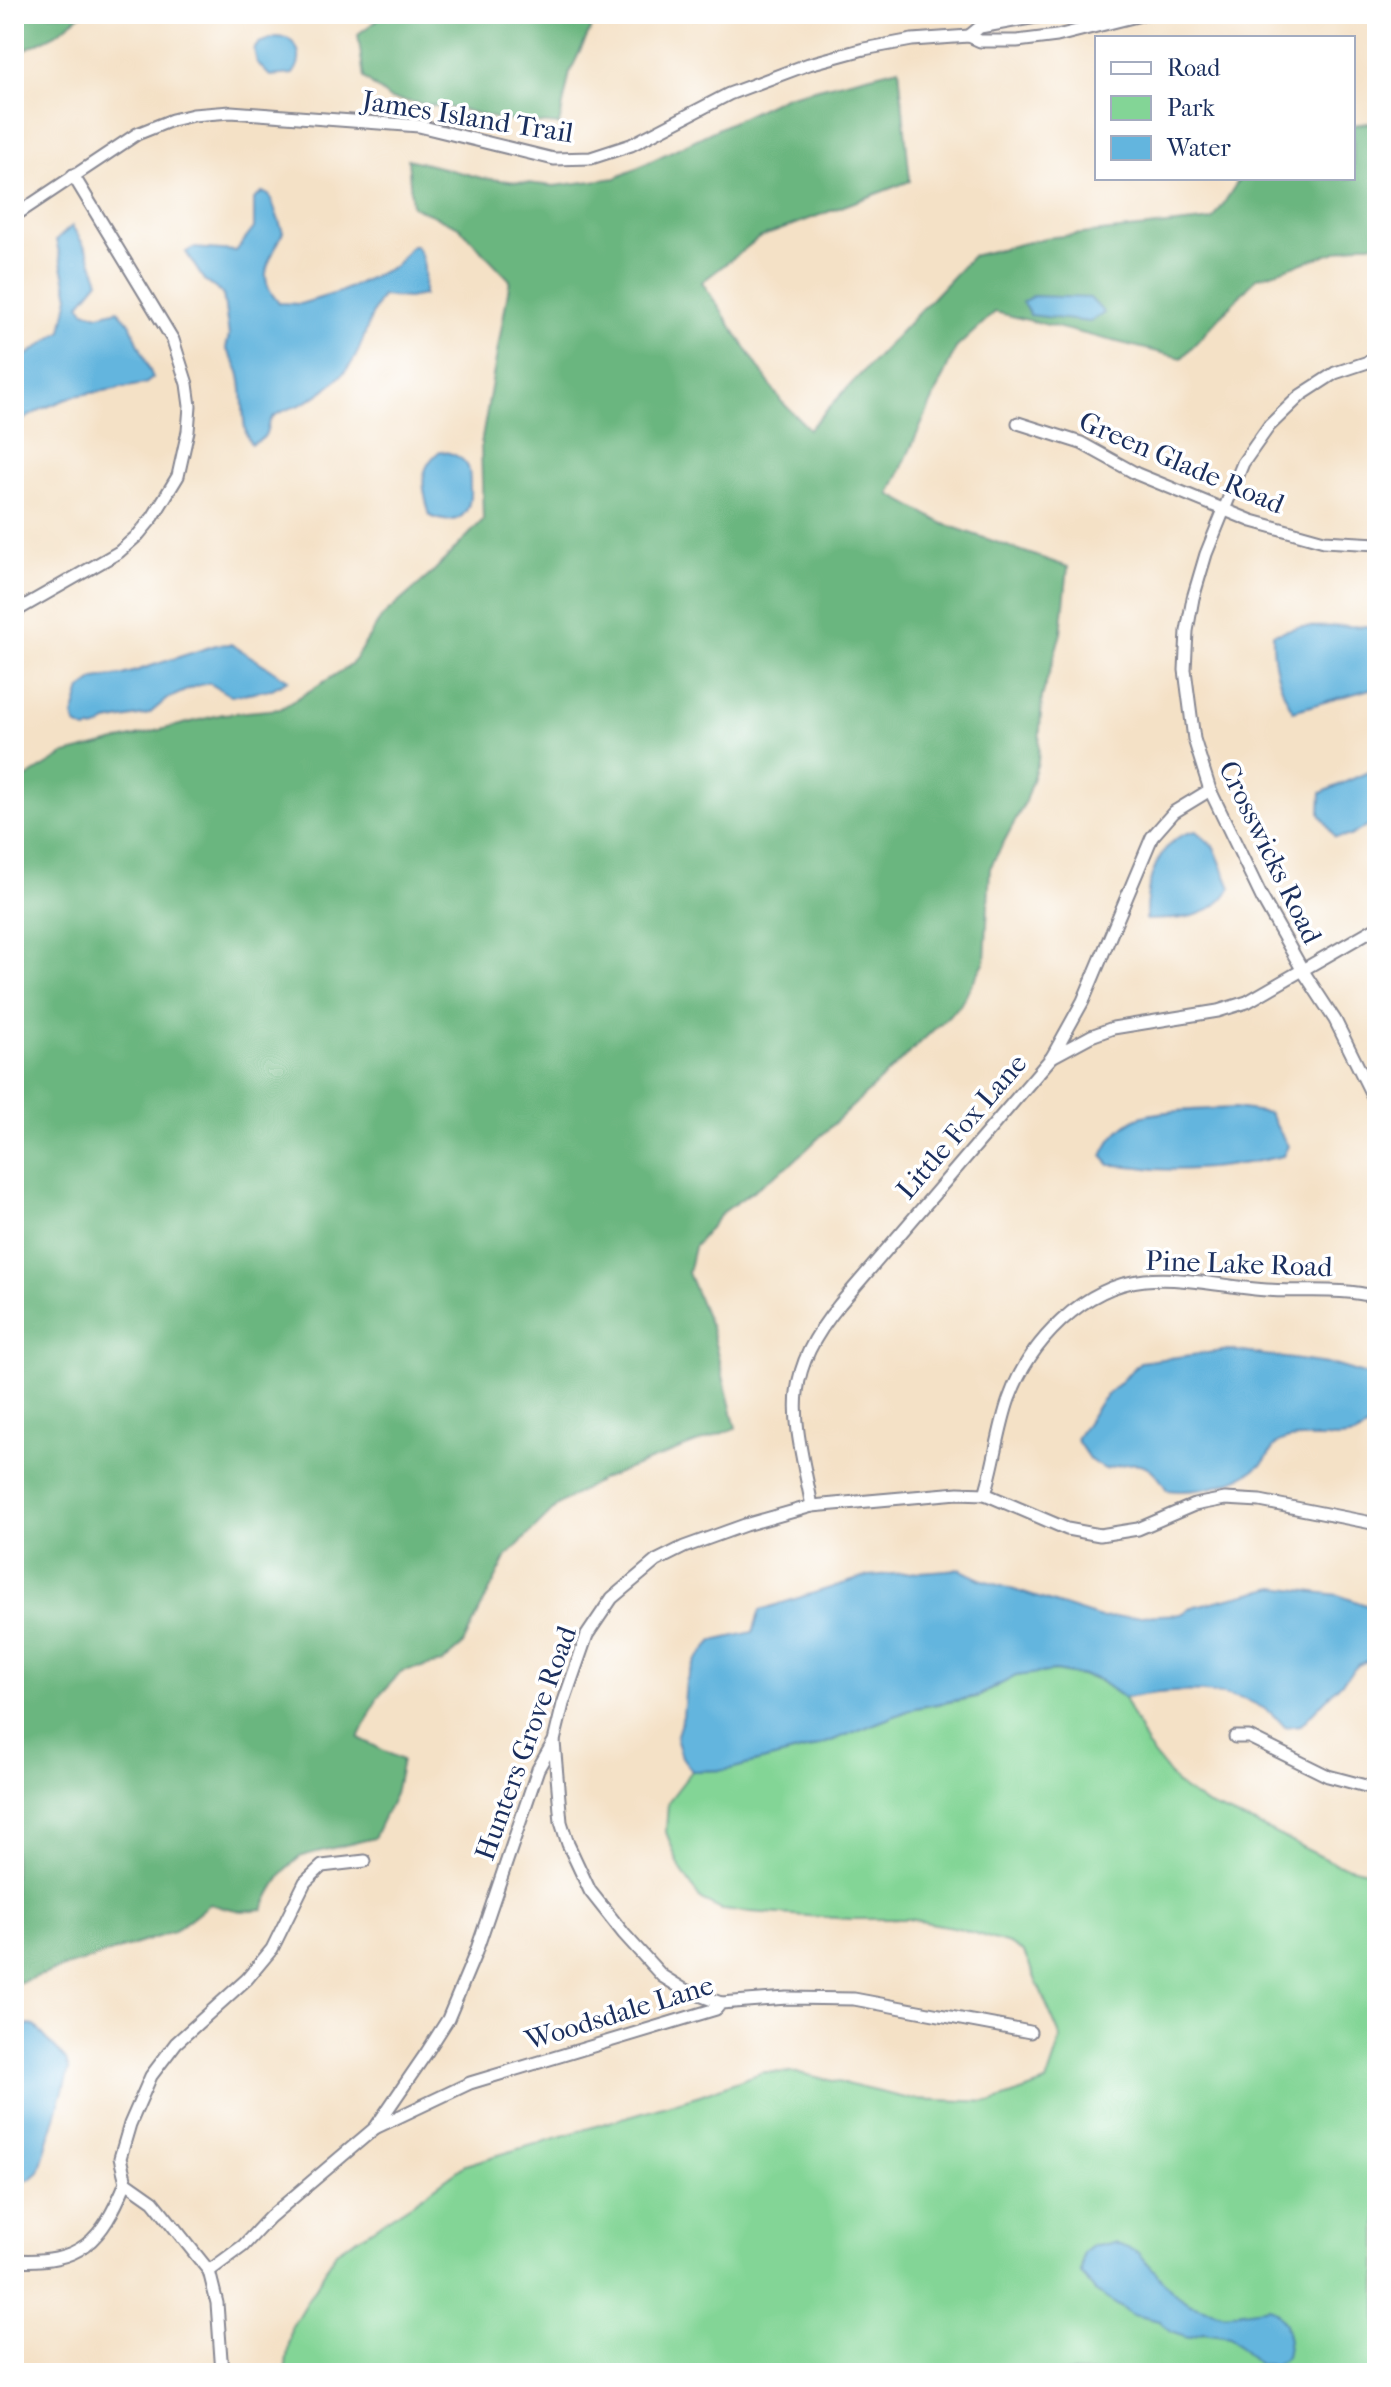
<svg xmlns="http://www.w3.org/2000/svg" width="1391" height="2387" viewBox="0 0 1391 2387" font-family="'IM FELL French Canon',serif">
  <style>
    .green { fill: #83d596; stroke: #4f827a; stroke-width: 2 }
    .forest { fill: #6ab67f; stroke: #42726e; stroke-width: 2 }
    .water { fill: #63b5de; stroke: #3f729e; stroke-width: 2 }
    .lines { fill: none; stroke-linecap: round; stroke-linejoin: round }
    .minor-casing { stroke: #888892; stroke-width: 15 }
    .minor { stroke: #fff; stroke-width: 11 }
    .labels { text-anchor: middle; stroke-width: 7; stroke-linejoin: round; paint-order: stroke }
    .street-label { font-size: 28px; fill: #1b2f5e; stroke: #fff }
  </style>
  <rect width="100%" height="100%" fill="#fff"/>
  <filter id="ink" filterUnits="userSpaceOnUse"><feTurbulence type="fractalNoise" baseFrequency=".0125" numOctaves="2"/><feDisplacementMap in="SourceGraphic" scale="16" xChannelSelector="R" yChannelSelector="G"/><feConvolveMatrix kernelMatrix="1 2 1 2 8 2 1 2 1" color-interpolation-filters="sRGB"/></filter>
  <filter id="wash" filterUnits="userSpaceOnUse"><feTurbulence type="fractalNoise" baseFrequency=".006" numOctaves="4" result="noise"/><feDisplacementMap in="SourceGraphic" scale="32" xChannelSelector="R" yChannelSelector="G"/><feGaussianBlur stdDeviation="1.8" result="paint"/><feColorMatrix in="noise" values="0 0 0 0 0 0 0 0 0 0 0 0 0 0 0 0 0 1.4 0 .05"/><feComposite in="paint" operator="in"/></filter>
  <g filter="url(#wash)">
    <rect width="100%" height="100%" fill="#f4e1c6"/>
    <polygon class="green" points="1055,1671 1096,1679 1124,1698 1148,1747 1177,1784 1207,1805 1260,1826 1336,1864 1377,1873 1377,2373 285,2373 291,2328 336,2252 417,2200 465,2165 700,2095 763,2072 799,2073 910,2099 993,2102 1046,2083 1061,2038 1024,1953 1009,1944 958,1928 908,1919 851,1919 722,1910 701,1900 681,1870 666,1832 668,1802 692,1771 726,1770 813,1748 915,1708 978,1697 1015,1676"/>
    <g class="forest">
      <polygon points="14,14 82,14 56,34 14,55"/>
      <polygon points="381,14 598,14 570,72 559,125 501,120 464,110 390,99 364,78 358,34 376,21"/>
      <path d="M899,68L910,181L759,238L702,282L781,401L809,429L972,256L1045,238L1213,220L1240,178H1353V125L1377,122V244H1361L1256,278L1182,358L995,312L956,348L890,494L944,524L1068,567L1061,633L1042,697L1038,762L1024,804L990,868L985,961L960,1005L792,1163L722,1213L694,1247L688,1273L711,1328L736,1428L602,1479L559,1504L507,1556L462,1646L442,1663L402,1671L378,1697L359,1738L402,1760L395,1794L374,1838C363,1841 305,1854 300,1857C282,1871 272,1890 263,1909L241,1911L209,1904L173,1932L14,1984V785L65,754L223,714L280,709L351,665L382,617L431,574L483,520L481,444L510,280L459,227L412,206L408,159L482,178L554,186L616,178L786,96Z"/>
    </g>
    <g class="water">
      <path d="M275,37L287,38C301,47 303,61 293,74L270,76L257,63L254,49L259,43Z"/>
      <path d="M263,192L270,196L283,232C272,259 253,274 279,303L300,304L340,292L395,266L411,246H416C427,261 424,278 424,295L408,298L382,296C367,316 366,343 351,364C339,380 320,395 302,404C293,408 280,411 273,417C262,429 274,436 251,444C239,427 246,393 239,372C236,364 230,356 226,348L229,336L223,294L204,280L186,252L193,248L236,251L254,228V199Z"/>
      <polygon points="72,226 88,252 99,281 80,304 84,311 99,315 118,310 130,323 153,378 145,384 74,396 42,409 14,425 14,364 62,331 69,296 56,240"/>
      <polygon points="1033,296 1090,298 1104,313 1090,322 1030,315 1022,302"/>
      <path d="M440,451C451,453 462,456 468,467C470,472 470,482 470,487C472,517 456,527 430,516C423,490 416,470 440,451Z"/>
      <path d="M1377,626V687L1293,711C1279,687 1272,662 1273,634L1298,627Z"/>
      <polygon points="231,644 288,680 272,689 231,696 209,683 196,686 167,699 149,714 107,722 97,728 85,730 76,725 73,716 81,689 95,679 123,675 216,645"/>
      <polygon points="1377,768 1377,820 1350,836 1335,837 1320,814 1321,793"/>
      <path d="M1196,831L1214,847L1231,888C1210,920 1181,919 1146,920C1145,885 1157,837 1196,831Z"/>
      <path d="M1235,1108L1269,1113L1288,1146L1283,1156C1242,1165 1198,1172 1155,1169C1140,1167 1126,1165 1110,1165L1102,1156C1108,1141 1120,1127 1135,1119C1150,1110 1215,1109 1235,1108Z"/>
      <path d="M1229,1350L1334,1365L1377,1378V1417C1371,1423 1365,1431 1358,1434C1336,1444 1296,1431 1277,1444C1271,1449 1268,1458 1262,1464C1237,1484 1199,1494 1167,1490C1149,1459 1138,1460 1105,1469L1090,1460L1076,1439L1101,1401L1140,1362Z"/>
      <path d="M959,1569L980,1579L1101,1618L1181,1614L1195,1606L1276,1587L1338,1595L1377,1609V1657L1358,1665L1301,1725L1285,1727C1251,1683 1173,1689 1124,1698L1096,1678L1055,1671L1016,1676L978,1696L915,1708L813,1748L726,1770L692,1771L682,1757L676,1738L683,1716L686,1681L696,1660L713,1641L753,1632L760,1610L868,1576Z"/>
      <polygon points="28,2025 35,2026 66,2060 69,2070 39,2172 31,2179 14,2184 14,2043 21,2029"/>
      <polygon points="1114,2243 1138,2252 1174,2293 1191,2304 1224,2314 1269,2307 1277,2312 1285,2324 1289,2340 1286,2357 1274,2365 1258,2364 1230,2337 1203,2333 1188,2338 1170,2332 1160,2321 1133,2315 1095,2291 1081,2274 1083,2253 1093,2245"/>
    </g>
  </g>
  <g filter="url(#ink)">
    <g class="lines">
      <defs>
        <g id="minor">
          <polyline points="969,36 980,27 1054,14"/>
          <polyline points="14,216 137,134 172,120 193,115 231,112 419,126 554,159 591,158 631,145 729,94 809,64 864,49 912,40 969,36 980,41 1017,41 1057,36 1145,14"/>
          <polyline points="1377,359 1335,373 1301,395 1269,426 1243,463 1206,554 1193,598 1187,631 1185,670 1194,739 1210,790 1262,898 1303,971 1335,1020 1377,1105"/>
          <polyline points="1018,423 1081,443 1137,474 1252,521 1324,541 1377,544"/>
          <polyline points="14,612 119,552 138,535 153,517 178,476 188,431 190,406 187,384 173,340 73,175"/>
          <polyline points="1052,1057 1091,1036 1113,1028 1218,1011 1247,1002 1377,927"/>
          <path d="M985,1494C995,1463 998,1430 1009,1399C1029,1343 1083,1286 1145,1280C1182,1277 1219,1285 1255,1289C1296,1294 1337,1286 1377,1297"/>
          <path d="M812,1506C795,1418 778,1380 840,1304L1052,1057L1083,1001L1152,837L1174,812L1210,790"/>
          <polyline points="1235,1737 1249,1737 1328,1776 1377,1789"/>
          <polyline points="554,1742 561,1822 568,1844 590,1891 624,1934 662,1976 683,1989 721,2003"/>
          <polyline points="375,2128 470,2083 716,2009 721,2003 787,1998 854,1999 1030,2032"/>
          <polyline points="126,2182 120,2158 130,2124 151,2076 176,2043 247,1979 272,1949 305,1882 322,1866 365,1861"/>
          <path d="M14,2260C81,2264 101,2242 126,2182L153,2201L209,2271L217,2303L222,2373"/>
          <polyline points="209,2271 243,2246 270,2217 375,2128 427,2052 448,2019 476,1952 538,1769 554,1741 563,1704 587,1635 612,1598 656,1561 684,1547 745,1525 812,1506 958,1493 985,1494 1067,1529 1100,1535 1138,1529 1194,1505 1225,1499 1260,1501 1377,1524"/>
        </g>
      </defs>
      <use href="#minor" class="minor-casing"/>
      <use href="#minor" class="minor"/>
    </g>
  </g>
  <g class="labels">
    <g class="street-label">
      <text transform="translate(468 116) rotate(9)" y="10">James Island Trail</text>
      <text transform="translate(1182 462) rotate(23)" y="10">Green Glade Road</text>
      <text transform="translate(1271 852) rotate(64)" y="10">Crosswicks Road</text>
      <text transform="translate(961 1126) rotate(-49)" y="10">Little Fox Lane</text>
      <text transform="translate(1239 1263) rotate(2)" y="10">Pine Lake Road</text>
      <text transform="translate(525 1743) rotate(-70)" y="10">Hunters Grove Road</text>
      <text transform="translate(619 2012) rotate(-17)" y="10">Woodsdale Lane</text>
    </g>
  </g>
  <rect width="1391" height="2387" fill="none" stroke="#fff" stroke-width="48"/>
  <rect x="1095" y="36" width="260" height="144" fill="#ffffff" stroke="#a4acbf" stroke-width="2"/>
  <rect x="1111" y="62" width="40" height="12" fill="#ffffff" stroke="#a4acbf" stroke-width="2"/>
  <text x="1167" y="76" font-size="24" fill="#1b2f5e">Road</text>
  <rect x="1111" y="96" width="40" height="24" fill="#83d596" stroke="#a4acbf" stroke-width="2"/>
  <text x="1167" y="116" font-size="24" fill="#1b2f5e">Park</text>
  <rect x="1111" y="136" width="40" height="24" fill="#63b5de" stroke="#a4acbf" stroke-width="2"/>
  <text x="1167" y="156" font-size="24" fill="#1b2f5e">Water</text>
</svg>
